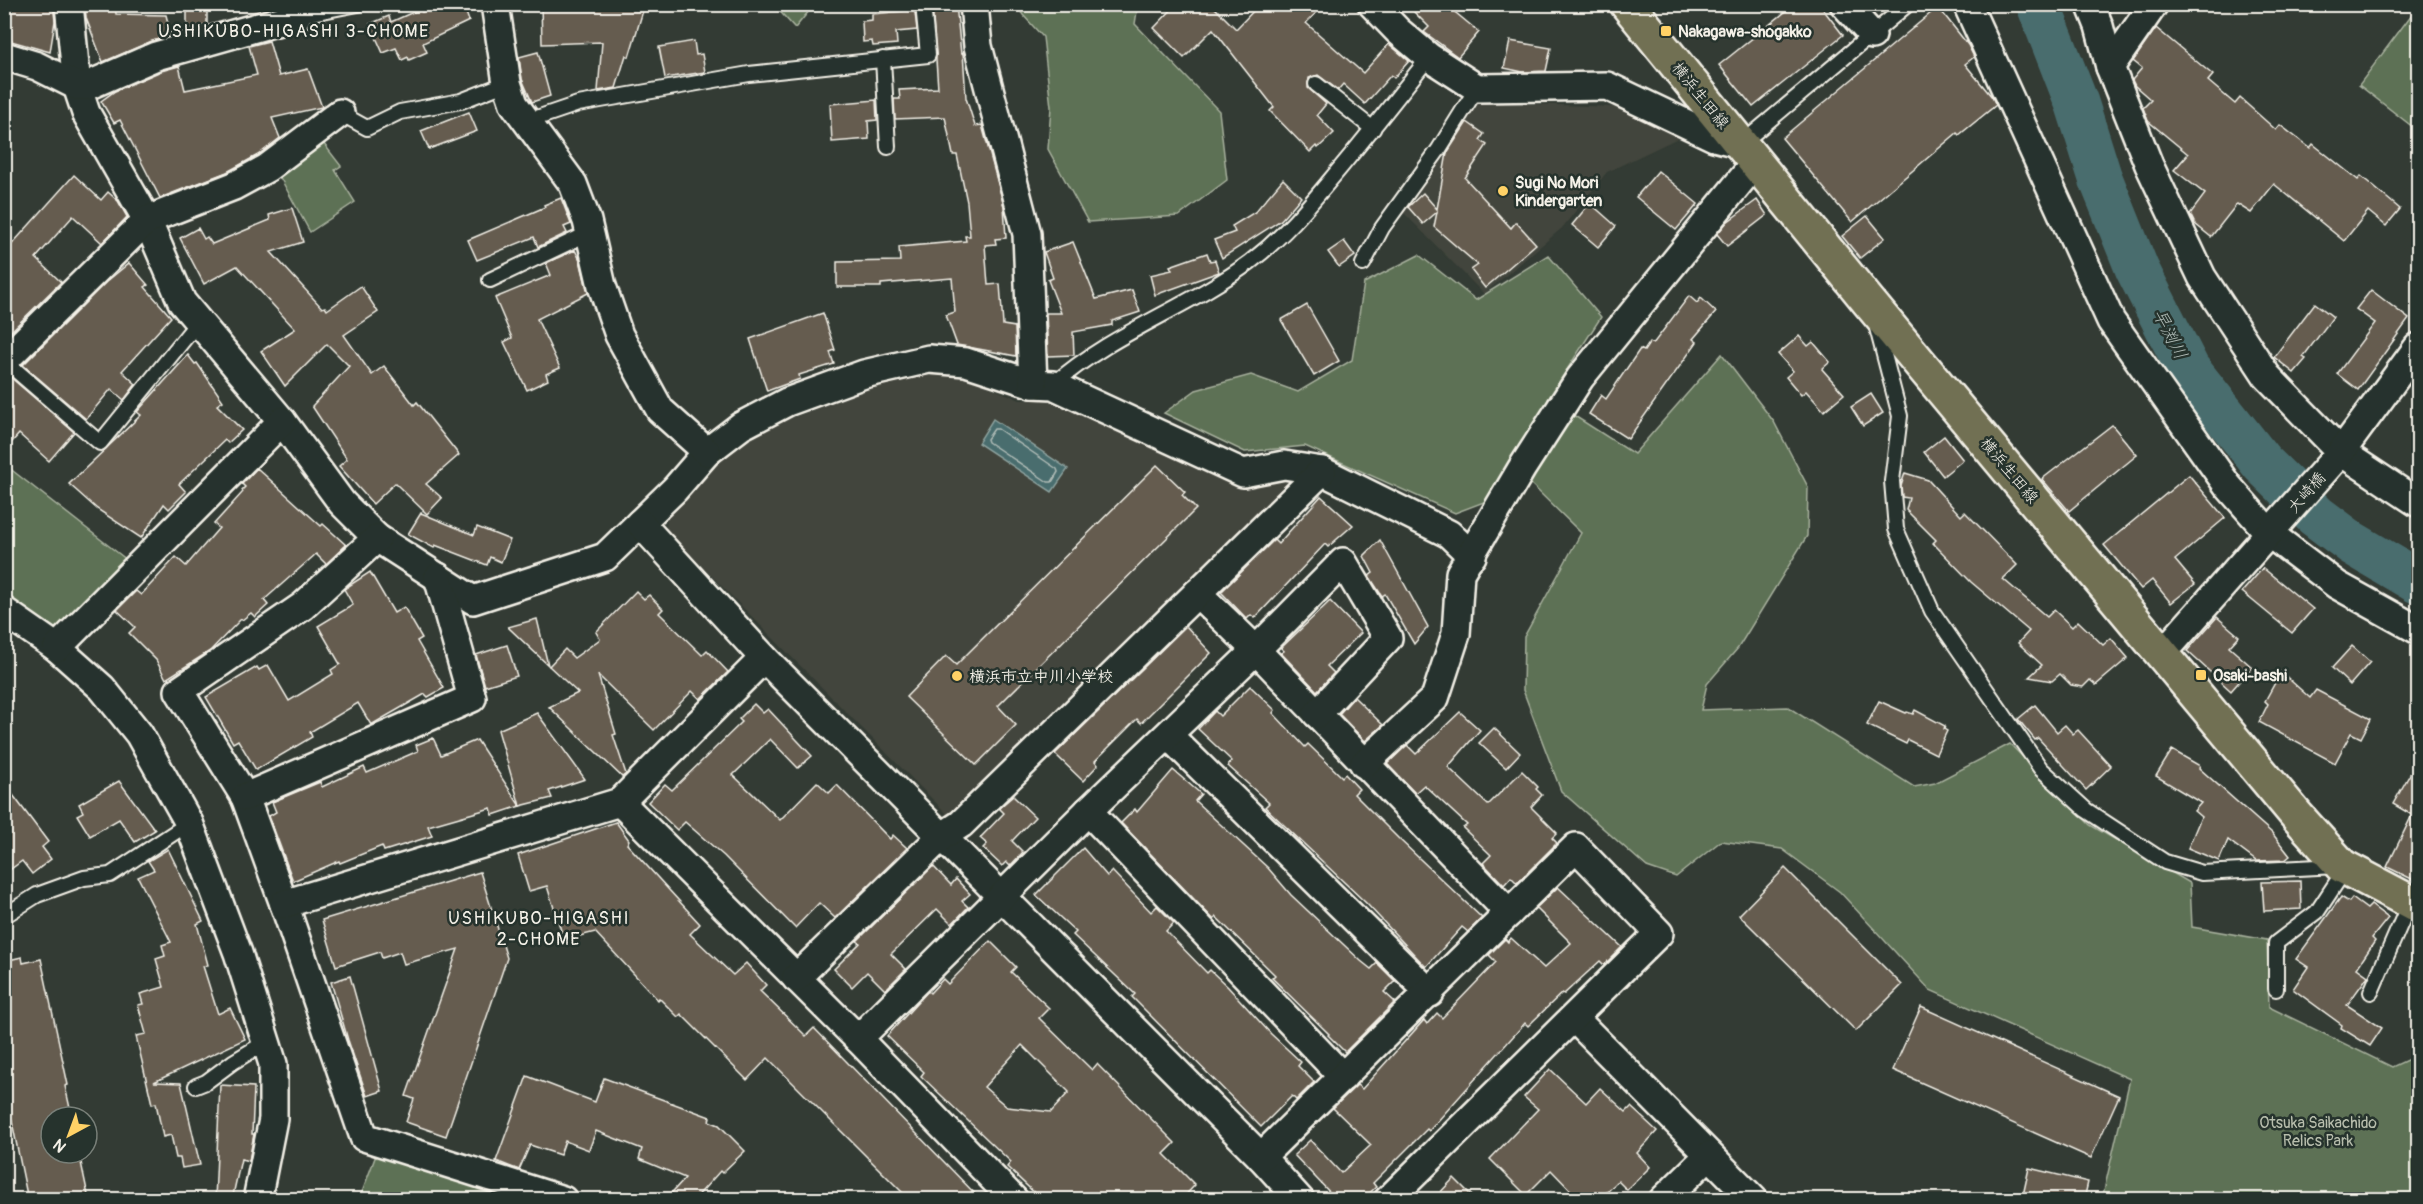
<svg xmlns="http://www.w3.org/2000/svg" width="2423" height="1204" viewBox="0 0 2423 1204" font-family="Pangolin,'Klee One',sans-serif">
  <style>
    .built { fill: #42453c }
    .green { fill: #5d7154; stroke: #a8b19e; stroke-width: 1.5 }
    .water { fill: #496d6e; stroke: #8da29f; stroke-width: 1.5 }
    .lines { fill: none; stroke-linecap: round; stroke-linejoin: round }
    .shore { stroke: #b0bcb7; stroke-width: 1.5 }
    .river { stroke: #496d6e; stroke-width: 44 }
    .building { fill: #655c50; stroke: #f4f1e8; stroke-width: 1.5; fill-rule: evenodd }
    .lane-casing { stroke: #f4f1e8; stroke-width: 18 }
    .street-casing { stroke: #f4f1e8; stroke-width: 32 }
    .primary-casing { stroke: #f4f1e8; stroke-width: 38 }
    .lane { stroke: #26332d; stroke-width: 14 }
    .street { stroke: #26332d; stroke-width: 27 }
    .primary { stroke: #716f52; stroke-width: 33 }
    .poi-dot { fill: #ffd166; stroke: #26332d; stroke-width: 2 }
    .labels { text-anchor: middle; stroke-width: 5; stroke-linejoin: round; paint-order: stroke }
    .poi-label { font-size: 16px; font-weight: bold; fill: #f4f1e8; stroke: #26332d; text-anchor: start }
    .street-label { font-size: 16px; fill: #f4f1e8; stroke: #26332d }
    .park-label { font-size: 16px; fill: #b8bead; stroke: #26332d }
    .neighbourhood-label { font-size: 18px; letter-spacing: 1.5px; fill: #f4f1e8; stroke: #26332d }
    .water-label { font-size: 18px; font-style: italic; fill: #b0bcb7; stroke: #26332d }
  </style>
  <rect width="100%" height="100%" fill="#333b34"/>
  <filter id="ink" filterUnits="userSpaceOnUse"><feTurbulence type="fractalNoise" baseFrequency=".0167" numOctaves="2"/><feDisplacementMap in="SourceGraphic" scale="12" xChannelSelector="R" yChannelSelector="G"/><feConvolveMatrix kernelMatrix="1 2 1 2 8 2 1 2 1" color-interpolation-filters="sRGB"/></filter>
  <g filter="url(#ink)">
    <g class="built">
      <polygon points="1476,102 1614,107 1680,137 1607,172 1562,228 1484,294 1401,210"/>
      <polygon points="940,371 967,377 1020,400 1070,400 1278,477 1304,479 954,821 666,530 667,518 713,465 760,430 879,385"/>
    </g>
    <g class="green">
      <polygon points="774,5 814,5 795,28"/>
      <polygon points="1016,5 1138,5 1135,24 1219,111 1227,180 1179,216 1088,222 1048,149 1051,107 1043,37 1023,15"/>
      <polygon points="2418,6 2418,131 2359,85"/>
      <polygon points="317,135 341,166 335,170 355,202 310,232 276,170"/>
      <polygon points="1419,255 1476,300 1548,255 1601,317 1548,399 1634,454 1722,354 1774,422 1808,487 1807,536 1738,648 1707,684 1701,710 1788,707 1914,787 1935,783 2010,744 2090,825 2190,883 2192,927 2267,940 2269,1007 2392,1067 2418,1055 2418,1199 2102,1199 2130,1079 1930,990 1840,892 1782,849 1721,841 1676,877 1647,867 1561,791 1523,690 1524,637 1581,533 1531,484 1455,513 1305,446 1245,452 1164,413 1196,390 1251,375 1298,392 1352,360 1364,283"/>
      <polygon points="4,464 127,560 50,635 5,599"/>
      <polygon points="379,1147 533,1199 375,1200 361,1195"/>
    </g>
    <polygon class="water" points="993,419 1068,469 1052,492 978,443"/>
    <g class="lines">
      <polygon class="shore" points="994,429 998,429 1057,469 1058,472 1052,482 1048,482 988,442 987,439"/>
      <polyline class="river" points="2038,4 2077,104 2100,177 2137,269 2188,369 2262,463 2316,516 2352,543 2418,582"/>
    </g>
    <g class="building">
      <polygon points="4,4 53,4 55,21 50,52 4,39"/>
      <polygon points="85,4 115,4 116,14 166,15 171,35 150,42 103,62 86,18"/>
      <polygon points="187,4 207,4 207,25 187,29"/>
      <polygon points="439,4 463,4 469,21 423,43 427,52 409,60 408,57 402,60 396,48 383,53 370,24 389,16 391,22 420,9 422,12"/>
      <polygon points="541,4 645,4 629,57 626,55 616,88 598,91 602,42 542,44"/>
      <polygon points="902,4 914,4 917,30 896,32 897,44 873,46 872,41 863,42 862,21 872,20 872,14 903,11"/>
      <polygon points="932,4 956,4 961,54 963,53 966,98 975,126 982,125 1004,206 1006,238 995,239 996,244 985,245 988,285 1000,284 1003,325 1015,327 1016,356 957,345 946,315 955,312 952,278 881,284 881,287 837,287 837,262 900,261 899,247 966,241 965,236 970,236 967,202 957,155 953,155 945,117 895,119 894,99 900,99 899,90 938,88"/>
      <polygon points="1177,4 1211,4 1236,29 1260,4 1325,4 1306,23 1363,73 1389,44 1409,61 1394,78 1391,75 1365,104 1343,84 1338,90 1318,75 1309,78 1308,88 1326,104 1317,115 1334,133 1318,148 1316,146 1310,152 1270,111 1274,107 1213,29 1184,58 1154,28"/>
      <polygon points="1406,4 1445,4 1479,32 1458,57 1424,32 1429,27"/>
      <polygon points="1795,4 1819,4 1843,35 1753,107 1719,65"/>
      <polygon points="1938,7 1968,45 1974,57 1965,64 1992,97 1996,105 1959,135 1957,133 1852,222 1782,138"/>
      <polygon points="2156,28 2213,75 2208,81 2235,104 2240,98 2276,130 2280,125 2310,148 2313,144 2358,180 2361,176 2400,209 2386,226 2368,211 2344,241 2274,184 2251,213 2237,204 2211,237 2195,224 2190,214 2205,194 2174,170 2188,154 2148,121 2143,108 2151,100 2135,86 2132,80 2142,68 2133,61"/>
      <polygon points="269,41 279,76 308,69 322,107 272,118 280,138 258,155 227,172 160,198 120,120 114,123 101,101 115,91 161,71 179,66 185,90 257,75 249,46"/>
      <polygon points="694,41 696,55 702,54 705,72 665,78 659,47"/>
      <polygon points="1510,41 1551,48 1546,71 1523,72 1504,68"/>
      <polygon points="538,52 550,96 532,102 522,79 519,57"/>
      <polygon points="876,100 877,120 868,121 869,139 832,142 830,104"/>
      <polygon points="469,112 477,131 429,149 421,131"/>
      <polygon points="1467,122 1484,134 1480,140 1487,145 1465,178 1511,228 1516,222 1536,244 1485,288 1471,270 1478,265 1434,227 1437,212 1423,224 1408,207 1423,193 1437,209 1447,153"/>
      <polygon points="1658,171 1698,204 1676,230 1636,197"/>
      <polygon points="74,175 101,200 108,192 118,201 127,217 102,243 73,216 36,258 61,282 4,338 4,253"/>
      <polygon points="1283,179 1301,197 1281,220 1222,258 1214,240 1235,232 1232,226 1255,212"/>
      <polygon points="561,198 571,224 564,227 567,233 538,247 534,237 477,260 468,240 545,207 544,205"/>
      <polygon points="1757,200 1767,215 1727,246 1717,234 1727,222"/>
      <polygon points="1590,203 1616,226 1598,247 1572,225"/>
      <polygon points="292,208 303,242 271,252 322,308 325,307 327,310 361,286 378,312 344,335 372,375 384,366 414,405 417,402 459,455 426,484 442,498 427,514 395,483 373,504 339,466 347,459 312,406 349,366 327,344 285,386 261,351 295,329 237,266 204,284 180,238 198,228 204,239 207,237 212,244 270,220 269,215"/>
      <polygon points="1867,216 1885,238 1860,258 1842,236"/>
      <polygon points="1344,241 1355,256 1339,267 1328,252"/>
      <polygon points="1073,242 1096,299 1132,290 1140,312 1112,321 1112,325 1073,332 1074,355 1048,356 1046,313 1061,313 1048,280 1053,278 1044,252"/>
      <polygon points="575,250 580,260 588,293 537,319 560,368 546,374 548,380 527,390 504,342 512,338 495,298 551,275 546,263"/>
      <polygon points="1207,253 1210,261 1215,260 1219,272 1155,295 1150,275 1172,270 1170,266"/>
      <polygon points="129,263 148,285 145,287 171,317 122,371 136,384 124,400 111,389 86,419 23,365 106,282"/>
      <polygon points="2371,290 2409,319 2358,390 2337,374 2375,323 2356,309"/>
      <polygon points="1689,296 1697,303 1701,298 1716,312 1693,339 1697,342 1628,439 1589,414 1601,395 1606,399 1640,349 1644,351 1650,342 1653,344"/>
      <polygon points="2315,303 2333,317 2303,357 2306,359 2294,373 2274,357"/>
      <polygon points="1307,305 1339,361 1314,376 1281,320"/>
      <polygon points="823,313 835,350 830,352 834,364 799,375 800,379 767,391 750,339"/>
      <polygon points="1799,336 1808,346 1813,342 1830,362 1822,369 1844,394 1824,411 1806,391 1801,395 1786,377 1793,371 1778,354"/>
      <polygon points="188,355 195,364 197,363 223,401 217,405 242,430 228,443 225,440 179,484 186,492 169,509 164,504 141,538 97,509 69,484 141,415 137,412"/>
      <polygon points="4,376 9,376 74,432 49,461 19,434 4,451"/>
      <polygon points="1871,394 1883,413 1863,426 1851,407"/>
      <polygon points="2112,425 2137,455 2069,511 2042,479"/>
      <polygon points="1944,436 1963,460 1943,476 1924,452"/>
      <polygon points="1157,465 1185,492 1182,495 1196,509 998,706 1016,725 976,765 906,697 946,656 956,665"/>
      <polygon points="257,468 321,526 323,524 346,545 326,564 316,554 264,600 268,605 255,617 251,613 242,620 241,619 210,651 166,679 156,660 129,633 135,627 117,610 136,591 141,595 176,557 186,566 219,528 214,524 243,492 242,490 245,487 242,484"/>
      <polygon points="1905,473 1928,480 1961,516 1965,512 2017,565 2003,579 2047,617 2054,610 2072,627 2078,621 2103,645 2111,638 2128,658 2096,685 2090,680 2083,687 2071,685 2060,674 2052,681 2029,677 2042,665 2018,643 2029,631 1971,582 1933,543 1936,540 1906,510 1909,498 1902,497 1901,485"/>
      <polygon points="2189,475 2225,518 2175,560 2195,584 2171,603 2152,580 2141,589 2104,545"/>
      <polygon points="1321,496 1353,525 1328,547 1325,544 1255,618 1251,615 1247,619 1221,592 1274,540 1278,544"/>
      <polygon points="421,513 474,535 477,527 510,540 501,562 490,557 487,565 435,545 434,548 408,534"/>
      <polygon points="1380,540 1428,627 1414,644 1385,594 1382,596 1369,576 1373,573 1364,556"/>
      <polygon points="2263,568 2313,609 2292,633 2242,592"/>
      <polygon points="370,572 394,613 404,607 422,638 417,641 444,688 428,697 425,694 371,725 358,703 310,732 312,737 256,770 238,740 233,743 206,697 257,667 259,670 268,665 289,701 333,674 331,670 340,664 318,626 353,605 344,589"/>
      <polygon points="636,591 644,599 649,595 663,609 659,613 702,655 707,650 728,672 700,699 692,691 654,730 598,675 616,734 613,735 626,774 622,777 549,707 578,693 549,666 565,649 574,658 600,639 596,632"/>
      <polygon points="1330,601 1361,633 1327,666 1334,673 1317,691 1281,653 1284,651 1281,648"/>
      <polygon points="2217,617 2239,636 2229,647 2252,667 2231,691 2187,651"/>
      <polygon points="537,619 548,665 508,627"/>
      <polygon points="1186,626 1211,653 1141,723 1137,719 1095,761 1098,765 1083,781 1055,754"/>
      <polygon points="507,645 517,676 485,686 476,655"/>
      <polygon points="2352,646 2370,662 2350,685 2332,668"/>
      <polygon points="2281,672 2310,698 2316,690 2371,719 2361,738 2351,733 2335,763 2259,722 2268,704 2265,701"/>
      <polygon points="1250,686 1275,710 1273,713 1305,747 1308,744 1342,777 1345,774 1359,789 1354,794 1400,840 1482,918 1468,932 1462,927 1426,967 1366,903 1265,807 1269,803 1228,766 1232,761 1198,729 1215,711 1220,716"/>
      <polygon points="1354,697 1383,725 1365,741 1339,714"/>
      <polygon points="1879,701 1906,713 1907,712 1913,714 1915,710 1945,726 1944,729 1947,731 1936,754 1908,740 1906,744 1867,725"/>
      <polygon points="754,704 763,713 768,709 812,756 798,768 770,739 733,775 780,820 817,782 829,793 837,785 890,839 893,835 907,848 835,918 819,903 795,928 724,856 685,822 677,830 648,802 665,784 672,790 742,722 739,719"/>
      <polygon points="2035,705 2057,732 2065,725 2073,734 2078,730 2111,766 2086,790 2038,738 2035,740 2018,719"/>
      <polygon points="1460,712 1480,730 1448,767 1488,805 1522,771 1538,787 1536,789 1542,795 1531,807 1557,833 1552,838 1557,843 1517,883 1511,877 1504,885 1483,863 1491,855 1463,828 1467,825 1424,785 1415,793 1387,764 1407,745 1416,754"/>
      <polygon points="537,713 585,779 549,791 552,798 520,806 498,730"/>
      <polygon points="1494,728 1520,753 1506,768 1479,743"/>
      <polygon points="433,738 441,755 477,740 520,806 493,815 491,808 428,826 432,836 384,851 382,846 340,863 339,861 293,881 269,816 276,812 272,802 320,782 322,787 364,767 367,773 418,751 416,745"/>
      <polygon points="2172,750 2200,766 2199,768 2272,833 2290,856 2285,860 2256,861 2228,840 2219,861 2188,848 2201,817 2194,811 2201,803 2156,776"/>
      <polygon points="2418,760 2418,882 2387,867 2412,815 2393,804"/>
      <polygon points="1173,770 1201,794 1195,801 1268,868 1291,895 1361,961 1371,969 1377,963 1395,981 1384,992 1395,1002 1345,1052 1328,1035 1329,1034 1272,978 1275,975 1216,917 1214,920 1121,823 1135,809 1137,812"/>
      <polygon points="119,781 155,830 135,842 119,819 90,836 77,815 83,812 79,804"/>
      <polygon points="4,783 48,842 42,847 51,859 32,874 22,861 4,874"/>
      <polygon points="1013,796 1035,817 1012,841 1023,852 1010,866 1006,862 1002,866 983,848 987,844 980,838 1004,813 999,808"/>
      <polygon points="616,822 629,840 627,844 700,924 690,934 733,975 746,963 766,985 760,991 806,1036 814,1028 981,1200 910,1200 768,1058 747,1080 681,1014 678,1017 659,998 658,1000 595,932 564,940 547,886 529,891 518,855"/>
      <polygon points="1083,848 1107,876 1112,871 1151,912 1157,906 1174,923 1166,931 1207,973 1210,970 1228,987 1271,1034 1301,1062 1298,1066 1314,1082 1296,1100 1292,1096 1261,1127 1132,997 1135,994 1073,935 1076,932 1036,895"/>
      <polygon points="168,849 203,921 197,924 208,965 203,966 218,1014 230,1008 245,1039 154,1082 181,1083 200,1165 182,1168 180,1158 176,1158 171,1135 163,1137 156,1103 152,1104 136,1036 146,1034 138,1005 143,1004 140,994 164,987 156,959 165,956 162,945 171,942 138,877 154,870 148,861"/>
      <polygon points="933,866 951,885 956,879 970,894 962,901 968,907 952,924 937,909 891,954 906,969 885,990 867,972 852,987 834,969 860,943 857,941"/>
      <polygon points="1785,868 1902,985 1856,1031 1739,915"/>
      <polygon points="480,872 507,958 446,1136 406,1122 414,1099 406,1096 458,949 404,964 400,952 382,958 380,952 336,966 322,920"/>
      <polygon points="2300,881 2301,909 2264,911 2262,882"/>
      <polygon points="1558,887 1622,947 1604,965 1600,961 1564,994 1562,993 1528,1026 1525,1023 1429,1131 1427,1129 1373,1183 1376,1187 1362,1200 1337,1200 1294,1155 1310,1140 1341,1173 1371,1145 1333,1108 1357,1085 1362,1089 1424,1020 1427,1024 1437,1013 1442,1018 1496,962 1489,955 1505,939 1508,942 1511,938 1544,968 1571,943 1536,908"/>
      <polygon points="2341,897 2349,902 2352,898 2367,909 2371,905 2388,918 2372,938 2375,941 2357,968 2368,976 2347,1005 2382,1028 2370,1046 2341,1028 2342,1025 2293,989 2308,967 2296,959"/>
      <path d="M990,941L1016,967L1011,972L1049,1008L1039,1018L1092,1070L1097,1064L1175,1143L1164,1154L1195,1185L1181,1200H1042L1007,1167L1011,1162L921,1076L924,1072L887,1036L928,991L930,993L943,979L948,984ZM1022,1045L1069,1092L1051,1112L1007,1107L984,1087Z"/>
      <polygon points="22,957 23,963 41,959 68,1085 65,1086 72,1117 51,1117 51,1153 79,1153 89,1200 28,1200 8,1102 4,1103 4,961"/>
      <polygon points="350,976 382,1091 367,1096 348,1040 331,982"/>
      <polygon points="1921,1007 2119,1096 2091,1158 1893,1070"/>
      <polygon points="1550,1069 1586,1103 1600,1088 1626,1112 1631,1107 1657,1131 1637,1153 1650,1167 1627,1190 1618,1181 1599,1200 1580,1200 1551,1170 1526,1195 1490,1159 1538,1109 1524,1097"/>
      <polygon points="527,1076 595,1102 604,1078 710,1117 709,1121 719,1125 745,1151 722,1173 720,1171 694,1200 665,1200 685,1178 639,1159 642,1149 596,1131 589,1150 565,1141 560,1155 530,1145 519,1170 496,1161"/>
      <polygon points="220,1085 254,1087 252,1134 254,1134 249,1161 241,1159 232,1200 215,1200"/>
      <polygon points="2029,1168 2088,1182 2084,1200 2022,1200"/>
      <polygon points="1454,1178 1476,1200 1433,1200"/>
    </g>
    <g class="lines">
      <defs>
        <g id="lane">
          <polyline points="297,16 358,4"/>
          <polyline points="883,59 888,147"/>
          <polyline points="1316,84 1373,129"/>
          <polyline points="340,113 367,128 400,112 461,101 507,83"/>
          <polyline points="528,121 578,104 749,74 928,55 923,4"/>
          <polyline points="1741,144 1908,4"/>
          <polyline points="1363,264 1382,228 1439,149 1477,88"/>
          <polyline points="490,280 589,233"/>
          <polyline points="1877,328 1900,416 1892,481 1896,529 1932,611 2041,769 2086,810 2165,862 2202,873 2337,866"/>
          <polyline points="5,361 100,443 198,322"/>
          <path d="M1053,385C1111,333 1188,308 1250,262C1288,233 1311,203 1341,167C1371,131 1400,94 1429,57"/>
          <polyline points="4,916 37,895 84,878 110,875 189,823"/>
          <polyline points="2276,989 2276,943 2317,912 2346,868"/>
          <polyline points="2371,992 2410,902"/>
          <polyline points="196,1086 206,1082 233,1062 266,1042"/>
        </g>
        <g id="street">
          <polyline points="69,4 77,86 86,113 147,220 182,302 282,421 342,503 377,538 473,600 605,557 675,489 707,452 741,426 787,402 864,374 929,359 966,362 1033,384 1053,385 1243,473 1284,465 1322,471 1449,534 1472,556"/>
          <polyline points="495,4 507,83 514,104 573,184 587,221 602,286 619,335 660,410 707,452"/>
          <polyline points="974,4 978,46 1027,234 1033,384"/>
          <polyline points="1372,4 1398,31 1429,57 1477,88 1607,86 1714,137 1741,144"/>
          <polyline points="1844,4 1872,35"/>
          <polyline points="1967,4 2111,321 2228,486 2270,534 2337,585 2418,630"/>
          <polyline points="2090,4 2099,26 2110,67 2149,165 2202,277 2267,376 2341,452 2418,503"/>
          <polyline points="4,56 37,66 77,86 87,86 156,56 297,16 293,4"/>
          <polyline points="2110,67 2154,4"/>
          <polyline points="4,361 147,220 234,186 267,168 340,113"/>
          <polyline points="640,523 764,658 1261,1157 1300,1200"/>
          <polyline points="377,538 303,606 179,691 245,797 284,904 364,1137 563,1200"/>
          <polyline points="1197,593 1256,650 1509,913"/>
          <polyline points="4,611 57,648 102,688 139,734 189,823 238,953 273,1064 273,1119 257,1200"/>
          <polyline points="57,648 282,421"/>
          <polyline points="2162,654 2341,452 2418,347"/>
          <polyline points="1169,736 1430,993"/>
          <polyline points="1364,764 1435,698 1456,634 1460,573 1522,468 1580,378 1756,162"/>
          <polyline points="245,797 472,698 438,577"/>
          <polyline points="620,802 858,1039 1014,1200"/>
          <polyline points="1088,811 1343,1077"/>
          <polyline points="284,904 620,802 764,658"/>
          <polyline points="796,978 941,837 961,824 1322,471"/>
          <polyline points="1574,1018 1754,1200"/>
          <polyline points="858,1039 1088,811 1256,650 1343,562 1388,638 1317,714"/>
          <polyline points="1261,1157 1576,847 1659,933 1388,1200"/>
          <polyline points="1663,1200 1709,1155"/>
        </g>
        <polyline id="primary" points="1627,4 1868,301 2297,816 2342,866 2418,906"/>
      </defs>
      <use href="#lane" class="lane-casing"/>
      <use href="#street" class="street-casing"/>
      <use href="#primary" class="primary-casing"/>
      <use href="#lane" class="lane"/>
      <use href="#street" class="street"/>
      <use href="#primary" class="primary"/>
    </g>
  </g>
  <g class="poi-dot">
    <rect x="1660" y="25" width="12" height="12" rx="3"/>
    <circle cx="1503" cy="191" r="6"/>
    <rect x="2195" y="669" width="12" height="12" rx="3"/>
    <circle cx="957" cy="676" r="6"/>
  </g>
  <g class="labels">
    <g class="poi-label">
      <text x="1678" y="37">Nakagawa-shogakko</text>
      <text x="1515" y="188">Sugi No Mori<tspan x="1515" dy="18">Kindergarten</tspan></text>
      <text x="2213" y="681">Osaki-bashi</text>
      <text x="969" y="682">横浜市立中川小学校</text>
    </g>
    <g class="street-label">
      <text transform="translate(1701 95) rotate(51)" y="6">横浜生田線</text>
      <text transform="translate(2010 470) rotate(50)" y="6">横浜生田線</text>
      <text transform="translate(2306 492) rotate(-49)" y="6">大崎橋</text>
    </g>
    <g class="park-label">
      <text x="2318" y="1128">Otsuka Saikachido<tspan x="2318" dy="18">Relics Park</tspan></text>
    </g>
    <g class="neighbourhood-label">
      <text x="294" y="37">USHIKUBO-HIGASHI 3-CHOME</text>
      <text x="539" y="924">USHIKUBO-HIGASHI<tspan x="539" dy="21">2-CHOME</tspan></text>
    </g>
    <g class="water-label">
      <text transform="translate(2170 334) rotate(63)" y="6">早渕川</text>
    </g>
  </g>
  <rect width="2423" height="1204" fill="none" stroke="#26332d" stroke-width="24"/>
  <rect x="12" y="12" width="2399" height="1180" fill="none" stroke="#f4f1e8" stroke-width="2" filter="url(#ink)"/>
  <g transform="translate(69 1135) rotate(221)"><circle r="28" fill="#26332d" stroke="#787f78" stroke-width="1.5"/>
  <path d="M0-4.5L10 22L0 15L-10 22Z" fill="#ffd166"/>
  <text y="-9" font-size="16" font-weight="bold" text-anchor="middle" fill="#f4f1e8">N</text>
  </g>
</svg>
